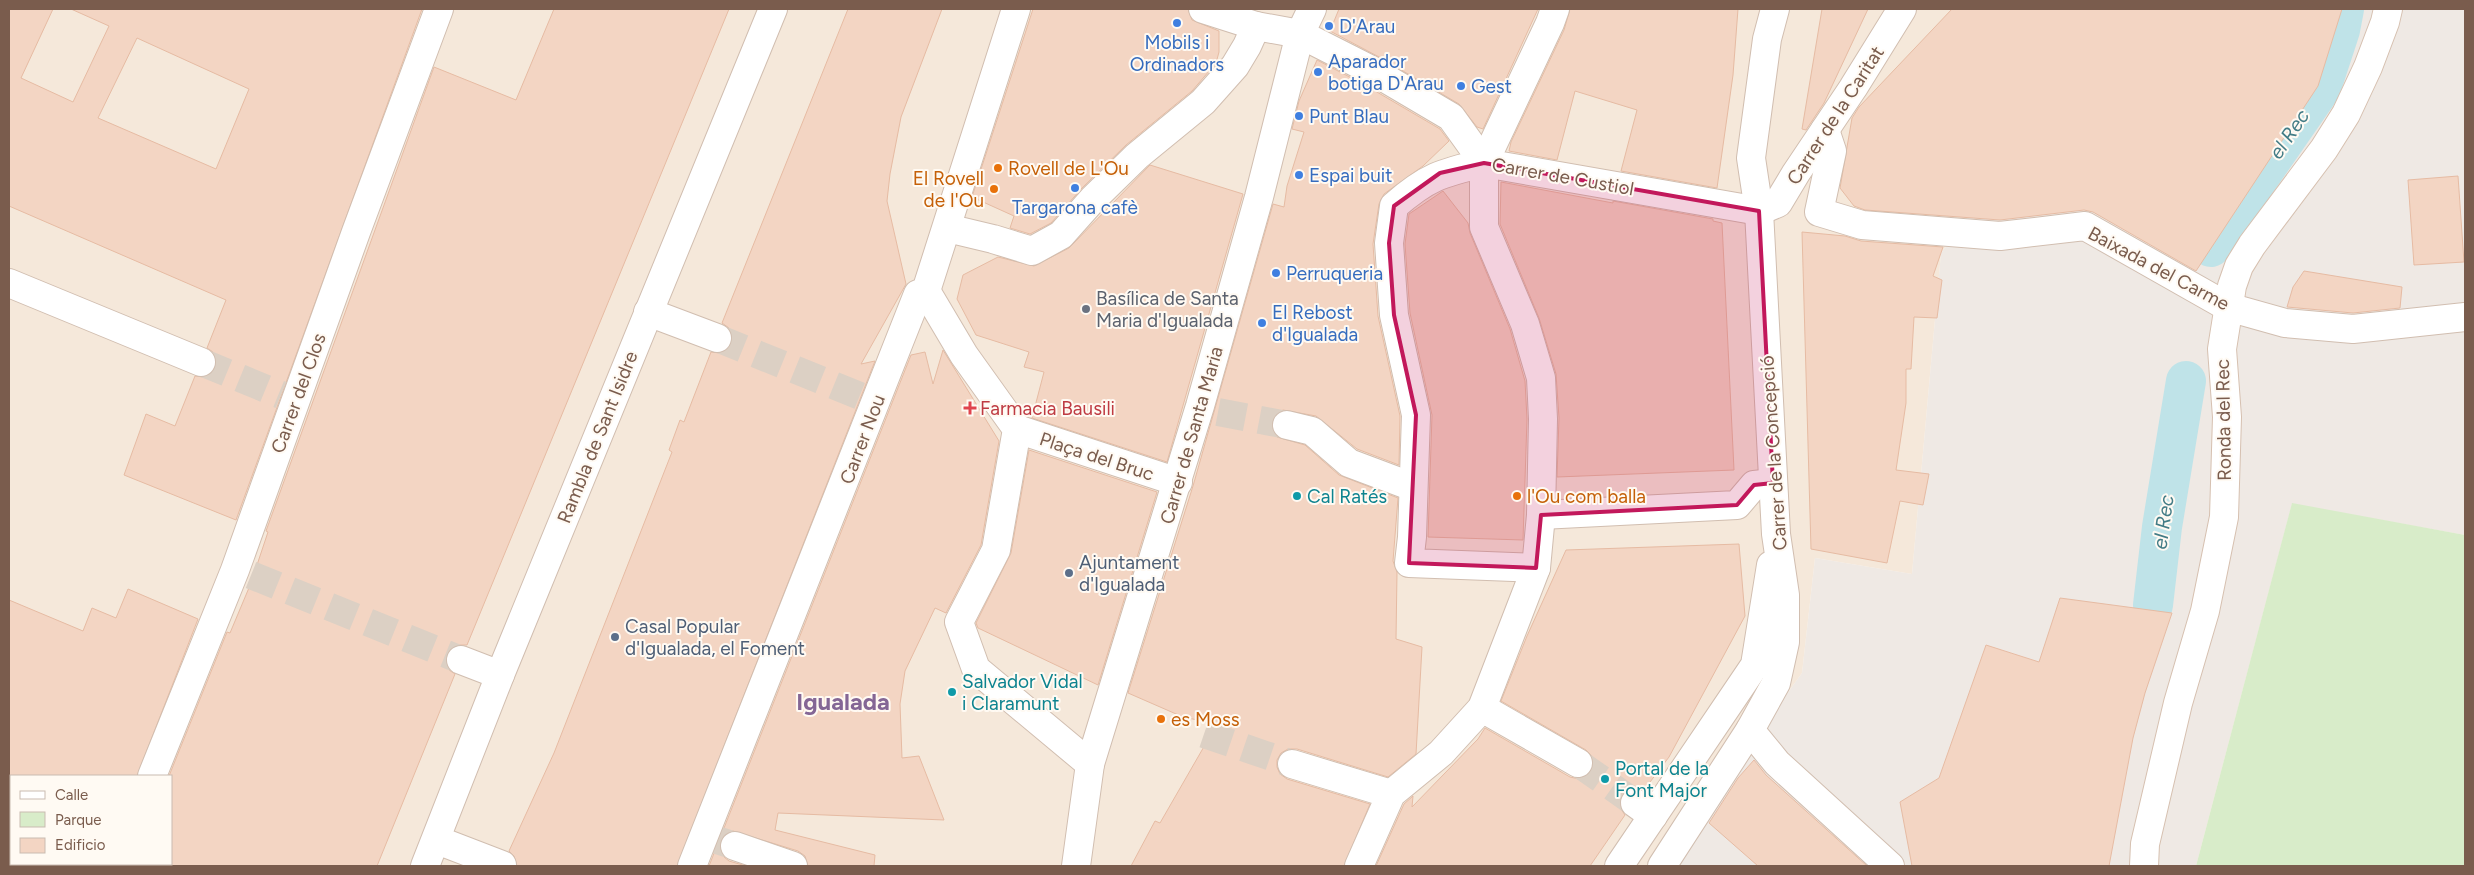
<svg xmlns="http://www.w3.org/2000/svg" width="2474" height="875" viewBox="0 0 2474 875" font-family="Figtree,sans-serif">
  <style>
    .residential { fill: #f5e8da; fill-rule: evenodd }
    .industrial { fill: #efe9e4 }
    .green { fill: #d8ecc9 }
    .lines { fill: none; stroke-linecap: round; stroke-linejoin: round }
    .canal { stroke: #bfe3e8; stroke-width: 40 }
    .building { fill: #f3d5c3; stroke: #e6bba3; fill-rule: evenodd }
    .street-tunnel { stroke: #dcd0c4; stroke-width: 28; stroke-dasharray: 28 14; stroke-linecap: butt }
    .street-casing { stroke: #d1beb0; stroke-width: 30 }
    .secondary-casing { stroke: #d6c0b0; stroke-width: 30 }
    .street { stroke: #fff; stroke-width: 28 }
    .secondary { stroke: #fff; stroke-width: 28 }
    .marked { fill: #c2185b; fill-opacity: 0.2; stroke: #c2185b; stroke-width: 4; stroke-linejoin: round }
    .shop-dot { fill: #3f7fe0; stroke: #fffaf3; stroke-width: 2 }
    .food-dot { fill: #e8710a; stroke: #fffaf3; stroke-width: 2 }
    .worship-dot { fill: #6b7280; stroke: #fffaf3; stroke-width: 2 }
    .health-dot { fill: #e0444e; stroke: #fffaf3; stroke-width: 2 }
    .culture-dot { fill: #0f9aa8; stroke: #fffaf3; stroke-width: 2 }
    .service-dot { fill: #5c6f8a; stroke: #fffaf3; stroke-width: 2 }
    .labels { text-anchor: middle; stroke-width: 4; stroke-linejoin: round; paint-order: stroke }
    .shop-label { font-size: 19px; fill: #366cbe; stroke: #fffaf3; text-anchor: start }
    .street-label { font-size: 19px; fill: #7a5c4d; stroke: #fffaf3 }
    .food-label { font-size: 19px; fill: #c56008; stroke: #fffaf3; text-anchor: start }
    .worship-label { font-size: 19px; fill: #5b616d; stroke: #fffaf3; text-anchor: start }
    .health-label { font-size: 19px; fill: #be3a42; stroke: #fffaf3; text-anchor: start }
    .culture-label { font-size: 19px; fill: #0d838f; stroke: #fffaf3; text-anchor: start }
    .service-label { font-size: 19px; fill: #4e5e75; stroke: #fffaf3; text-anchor: start }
    .water-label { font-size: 20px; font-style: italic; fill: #437c86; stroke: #fffaf3 }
    .district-label { font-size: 24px; font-weight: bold; fill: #846695; stroke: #fffaf3 }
  </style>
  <rect width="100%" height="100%" fill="#fdf6ec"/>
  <path class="residential" d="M9,9H2128L1941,253L1912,574L1815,558L1802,673L1705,807L1670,866H9ZM11,776H171V864H11Z"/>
  <polygon class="industrial" points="2128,9 2465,9 2465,535 2292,504 2196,866 1670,866 1705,807 1802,673 1815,558 1912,574 1941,253"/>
  <polygon class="green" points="2292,503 2465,535 2465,866 2196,866"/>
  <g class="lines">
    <g class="canal">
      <polyline points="2211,247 2321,88 2340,30 2344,9"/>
      <polyline points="2153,605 2162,527 2186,381"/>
    </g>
  </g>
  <g class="building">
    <path d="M9,9H53L21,78L73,102L109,26L71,9H422L236,520L124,475L146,414L175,426L195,376L204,377L210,375L215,368L216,359L213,352L207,348L226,300L9,206ZM137,38L249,89L216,169L98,118Z"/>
    <polygon points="554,9 729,9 467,645 458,645 451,648 447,654 446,663 449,670 455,674 377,866 171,866 171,776 169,776 227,632 230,633 251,583 268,532 266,531 434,67 516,100"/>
    <polygon points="848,9 942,9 901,117 890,174 887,201 906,284 861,364 875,361 677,866 517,866 514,856 509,851 554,753 672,452 669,450 680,420 684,422 711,352 720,353 727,350 731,344 732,335 729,328 722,323"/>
    <polygon points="1033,9 1188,9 1192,20 1219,31 1219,52 1216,63 1192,91 1126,145 1082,188 1051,223 1030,234 1010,228 1014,216 972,197"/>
    <polygon points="1339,9 1538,9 1483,129 1477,127 1459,104 1381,58 1330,31"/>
    <polygon points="1570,9 1738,9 1733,75 1717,188 1621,171 1637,110 1575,91 1557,160 1509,151 1511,142 1564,30"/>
    <polygon points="1822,9 1868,9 1824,103 1806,130 1802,129"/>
    <polygon points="1952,9 2342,9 2318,86 2196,271 2093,212 2084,210 2000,220 1865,210 1854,206 1840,188 1852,118 1859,107"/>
    <polygon points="1317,60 1365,85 1440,129 1449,141 1423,166 1384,194 1379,204 1373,244 1378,316 1400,416 1399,465 1357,449 1316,416 1283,410 1275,415 1272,422 1272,430 1277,437 1305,445 1339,475 1398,498 1393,561 1397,572 1396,639 1422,647 1416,754 1388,777 1297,749 1288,749 1281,753 1277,760 1277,767 1280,774 1287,779 1370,804 1344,866 1131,866 1155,821 1160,823 1217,724 1183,717 1128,693 1193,486 1273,204 1284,207 1287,186 1304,132 1292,129 1299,101"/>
    <polygon points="1150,165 1243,194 1167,462 1032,418 1044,372 1024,367 1029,352 976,335 957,299 963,275 998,257 1034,266 1069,248"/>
    <polygon points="2458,176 2464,262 2414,265 2408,180"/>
    <polygon points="1501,182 1613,203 1613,201 1713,219 1713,221 1722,223 1734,470 1557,477 1559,418 1556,374 1539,318 1500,224"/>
    <polygon points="1443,191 1468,223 1470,233 1510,329 1525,381 1527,419 1523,540 1428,537 1432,415 1410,313 1405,244 1409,214"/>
    <polygon points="1802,232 1845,236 1861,241 1943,247 1933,276 1942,280 1937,318 1914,317 1911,369 1906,369 1906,403 1896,470 1929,474 1923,505 1900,501 1887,563 1811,549"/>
    <polygon points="2304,271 2402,287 2400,308 2353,313 2287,307 2293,287"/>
    <polygon points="943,350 999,441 981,545 946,613 935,608 905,671 900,704 902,758 919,756 944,820 778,813 775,830 875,855 874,866 808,866 805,856 798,851 733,831 725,834 720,840 720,849 724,857 729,861 746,866 709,866 911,355 925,352 933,384"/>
    <polygon points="1029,450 1157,492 1098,685 978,628 976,623 1011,553"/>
    <polygon points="1739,544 1745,616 1669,757 1644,790 1636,787 1629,789 1622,794 1619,802 1621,809 1625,815 1590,866 1376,866 1404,804 1413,796 1412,807 1478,739 1485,728 1570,777 1579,779 1586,776 1591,771 1594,762 1591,755 1586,750 1501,701 1527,636 1566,550"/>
    <polygon points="128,589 198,619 137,776 9,776 9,600 83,631 92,608 116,618"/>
    <polygon points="2060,598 2172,613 2145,693 2133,738 2109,866 1912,866 1900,802 1939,778 1986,645 2039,662"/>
    <polygon points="1754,760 1766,775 1867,866 1758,866 1709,823 1738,778"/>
  </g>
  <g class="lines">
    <g class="street-tunnel">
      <polyline points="717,338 860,396"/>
      <polyline points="201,362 281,395"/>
      <polyline points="1218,412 1287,425"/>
      <polyline points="251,575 461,660"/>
      <polyline points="1204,734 1292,764"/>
      <polyline points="1578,763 1635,803"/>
      <polyline points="717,840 735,846"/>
    </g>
    <defs>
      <g id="street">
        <polyline points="1203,9 1256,26 1300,34 1373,71 1451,117 1484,163"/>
        <polyline points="1825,130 1832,151 1819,212 1862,225 2000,236 2085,226 2228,307 2285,323 2353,329 2465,317"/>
        <polyline points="947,228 993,239 1032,251 1061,235 1093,199 1137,156 1203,102 1235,66 1247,46 1256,26"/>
        <polyline points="9,283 201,362"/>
        <polyline points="926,291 964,355 1017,429 996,550 959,622 976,669 1090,764"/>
        <polyline points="648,312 717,338"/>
        <polyline points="1287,425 1312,431 1349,463 1413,487"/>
        <polyline points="1017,429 1178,482"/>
        <polyline points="1541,515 1737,505 1754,485 1773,483"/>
        <path d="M1536,568L1409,563L1412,537L1416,415L1394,315L1389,243L1394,206C1427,177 1441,173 1484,163L1759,211L1778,203L1796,173L1853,88L1902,9"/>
        <polyline points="461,660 500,675"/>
        <polyline points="1482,708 1578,763"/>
        <polyline points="1750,730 1777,763 1890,866"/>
        <polyline points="1292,764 1391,794"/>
        <polyline points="152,776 235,570 356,232 439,9"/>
        <polyline points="1635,803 1653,816"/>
        <polyline points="437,840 502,865"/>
        <polyline points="735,846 793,866"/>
        <polyline points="115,866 116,864"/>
        <polyline points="425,866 500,675 773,9"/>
        <polyline points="692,866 918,294 926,291 1016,9"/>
        <polyline points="1076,866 1090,764 1200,406 1259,197 1300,34 1312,9"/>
        <polyline points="1359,866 1391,794 1441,753 1482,708 1536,568 1541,515 1543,419 1541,378 1525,324 1484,227 1484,163 1550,23 1555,9"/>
        <polyline points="1619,866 1755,665 1771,565"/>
        <polyline points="1662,866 1750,730 1776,683 1785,642 1785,595 1776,534 1759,211 1751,158 1767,39 1775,9"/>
      </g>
      <polyline id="secondary" points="2144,866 2145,844 2178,703 2205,611 2224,517 2227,417 2222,349 2232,286 2239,266 2252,245 2324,149 2346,114 2368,67 2385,22 2388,9"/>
    </defs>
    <use href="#street" class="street-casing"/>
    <use href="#secondary" class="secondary-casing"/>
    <use href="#street" class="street"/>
    <use href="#secondary" class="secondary"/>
  </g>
  <path class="marked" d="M1484,163L1759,211L1773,483L1754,485L1737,505L1541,515L1536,568L1409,563L1416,415L1394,315L1389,243L1394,206L1440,173Z"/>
  <g class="shop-dot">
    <circle cx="1177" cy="23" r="5"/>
    <circle cx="1329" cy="26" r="5"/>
    <circle cx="1318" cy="72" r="5"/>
    <circle cx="1461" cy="86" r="5"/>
    <circle cx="1299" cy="116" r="5"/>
    <circle cx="1299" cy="175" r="5"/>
    <circle cx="1075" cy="188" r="5"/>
    <circle cx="1276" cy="273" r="5"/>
    <circle cx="1262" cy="323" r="5"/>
  </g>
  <g class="food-dot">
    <circle cx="998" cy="168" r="5"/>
    <circle cx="994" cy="189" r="5"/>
    <circle cx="1517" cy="496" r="5"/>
    <circle cx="1161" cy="719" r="5"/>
  </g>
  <circle class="worship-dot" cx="1086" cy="309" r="5"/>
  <path class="health-dot" d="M967.5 400.5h5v5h5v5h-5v5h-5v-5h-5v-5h5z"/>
  <g class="culture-dot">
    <circle cx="1297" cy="496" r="5"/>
    <circle cx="952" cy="692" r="5"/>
    <circle cx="1605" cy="779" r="5"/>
  </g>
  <g class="service-dot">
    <circle cx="1069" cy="573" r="5"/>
    <circle cx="615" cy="637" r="5"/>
  </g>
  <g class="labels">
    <g class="shop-label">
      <text x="1339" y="33">D'Arau</text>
      <text x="1177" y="49" text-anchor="middle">Mobils i<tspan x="1177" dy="22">Ordinadors</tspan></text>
      <text x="1328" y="68">Aparador<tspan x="1328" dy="22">botiga D'Arau</tspan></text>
      <text x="1471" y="93">Gest</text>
      <text x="1309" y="123">Punt Blau</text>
      <text x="1309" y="182">Espai buit</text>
      <text x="1075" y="214" text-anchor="middle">Targarona cafè</text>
      <text x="1286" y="280">Perruqueria</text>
      <text x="1272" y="319">El Rebost<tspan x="1272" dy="22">d'Igualada</tspan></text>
    </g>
    <g class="street-label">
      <text transform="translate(1835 115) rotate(-57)" y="7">Carrer de la Caritat</text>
      <text transform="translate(1563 176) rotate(10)" y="7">Carrer de Custiol</text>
      <text transform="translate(2159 268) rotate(28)" y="7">Baixada del Carme</text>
      <text transform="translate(298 393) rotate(-70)" y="7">Carrer del Clos</text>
      <text transform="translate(2223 420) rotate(-91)" y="7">Ronda del Rec</text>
      <text transform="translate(1191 435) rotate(-74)" y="7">Carrer de Santa Maria</text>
      <text transform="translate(597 437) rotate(-68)" y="7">Rambla de Sant Isidre</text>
      <text transform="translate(862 439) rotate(-69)" y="7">Carrer Nou</text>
      <text transform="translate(1773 453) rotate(-94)" y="7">Carrer de la Concepció</text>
      <text transform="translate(1097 456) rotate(18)" y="7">Plaça del Bruc</text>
    </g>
    <g class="food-label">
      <text x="1008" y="175">Rovell de L'Ou</text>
      <text x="984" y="185" text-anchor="end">El Rovell<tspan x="984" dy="22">de I'Ou</tspan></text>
      <text x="1527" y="503">l'Ou com balla</text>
      <text x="1171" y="726">es Moss</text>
    </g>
    <g class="worship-label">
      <text x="1096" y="305">Basílica de Santa<tspan x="1096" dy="22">Maria d'Igualada</tspan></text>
    </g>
    <g class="health-label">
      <text x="980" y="415">Farmacia Bausili</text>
    </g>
    <g class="culture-label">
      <text x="1307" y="503">Cal Ratés</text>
      <text x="962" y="688">Salvador Vidal<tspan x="962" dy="22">i Claramunt</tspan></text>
      <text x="1615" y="775">Portal de la<tspan x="1615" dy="22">Font Major</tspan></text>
    </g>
    <g class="service-label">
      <text x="1079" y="569">Ajuntament<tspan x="1079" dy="22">d'Igualada</tspan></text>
      <text x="625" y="633">Casal Popular<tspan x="625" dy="22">d'Igualada, el Foment</tspan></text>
    </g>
    <g class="water-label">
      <text transform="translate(2289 134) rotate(-56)" y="7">el Rec</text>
      <text transform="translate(2163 522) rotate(-82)" y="7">el Rec</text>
    </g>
    <g class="district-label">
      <text x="843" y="710">Igualada</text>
    </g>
  </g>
  <rect width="2474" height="875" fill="none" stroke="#7a5c4d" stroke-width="20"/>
  <rect x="10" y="775" width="162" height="90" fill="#fffaf3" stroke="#cabbb1"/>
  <rect x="20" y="791" width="25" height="8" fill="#ffffff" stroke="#cabbb1"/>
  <text x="55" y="800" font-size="15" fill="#7a5c4d">Calle</text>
  <rect x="20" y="812" width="25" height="15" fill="#d8ecc9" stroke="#cabbb1"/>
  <text x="55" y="825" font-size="15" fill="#7a5c4d">Parque</text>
  <rect x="20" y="838" width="25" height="15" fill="#f3d5c3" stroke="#cabbb1"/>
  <text x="55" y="850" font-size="15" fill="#7a5c4d">Edificio</text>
</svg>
